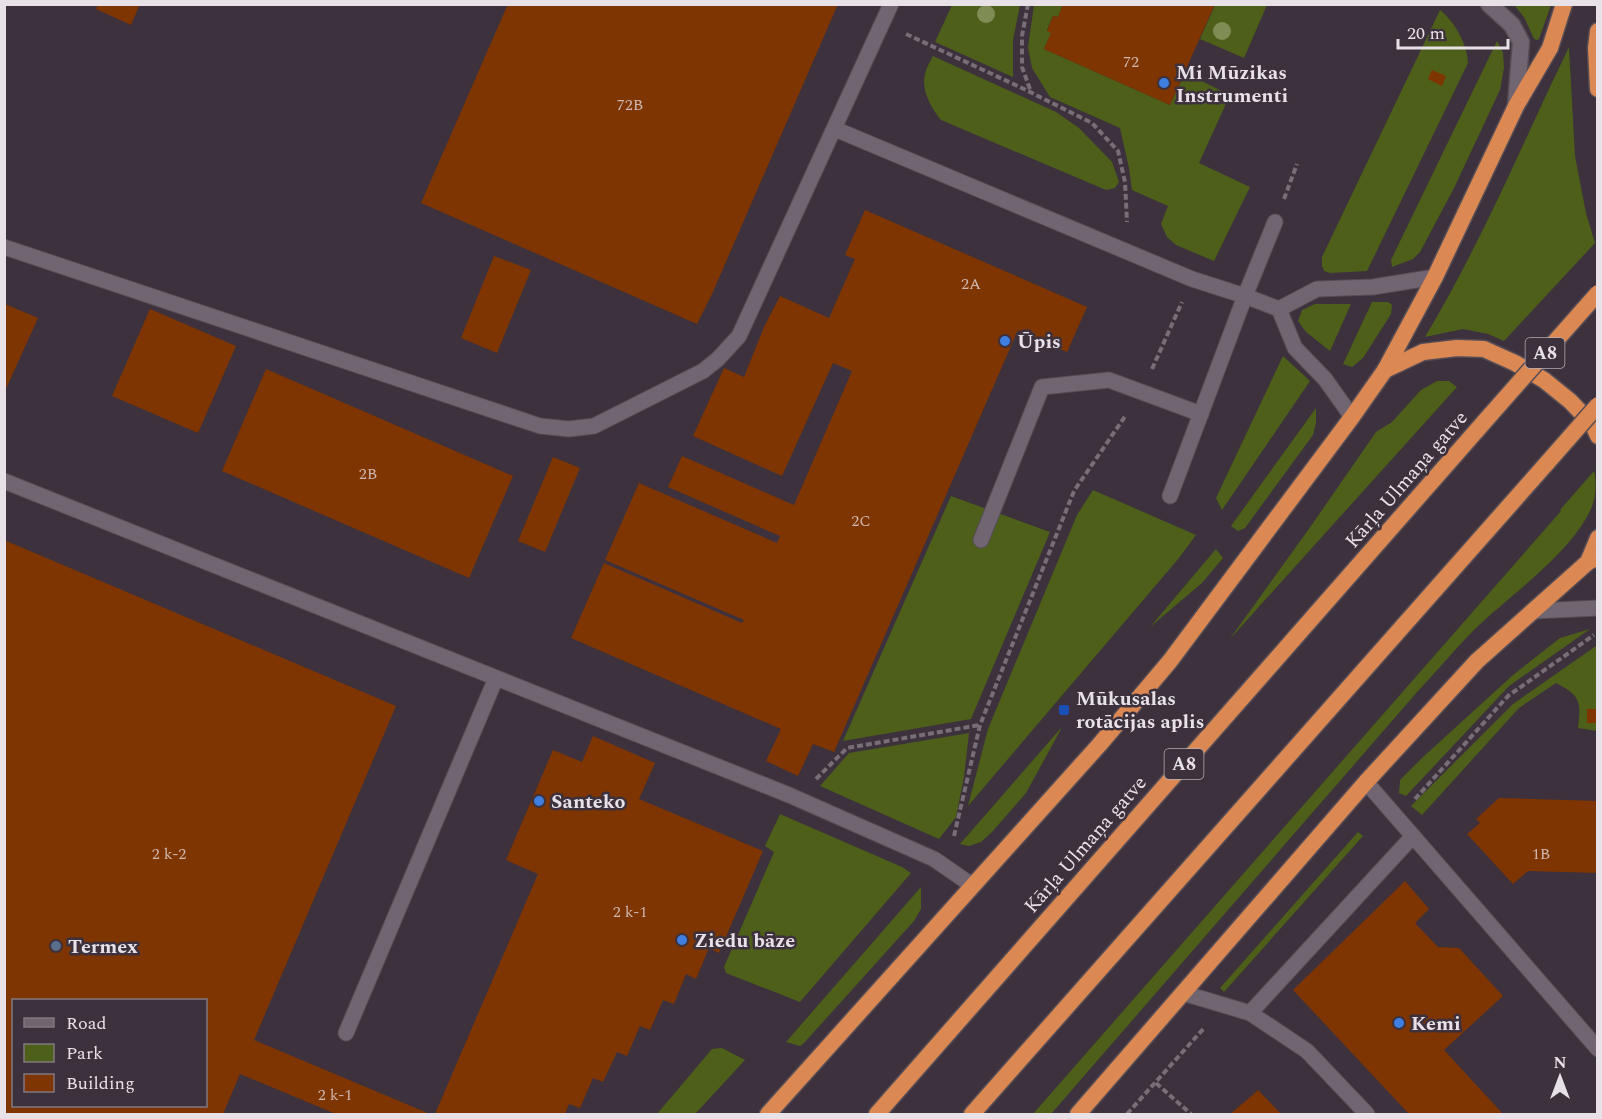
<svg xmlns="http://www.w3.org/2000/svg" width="1602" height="1119" viewBox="0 0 1602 1119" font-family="Spectral,serif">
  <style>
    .green { fill: #4d5f19 }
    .building { fill: #7e3501; fill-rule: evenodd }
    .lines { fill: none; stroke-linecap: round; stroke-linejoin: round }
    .service-casing { stroke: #554d56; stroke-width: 17 }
    .minor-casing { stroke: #554d56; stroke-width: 19 }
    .trunk-casing { stroke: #554d56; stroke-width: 19 }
    .path { stroke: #776e77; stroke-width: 4; stroke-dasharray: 6 3; stroke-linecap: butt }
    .service { stroke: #716571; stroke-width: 15 }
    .minor { stroke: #716571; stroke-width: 16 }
    .trunk { stroke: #dc8852; stroke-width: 16 }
    .trunk-bridge-casing { stroke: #554d56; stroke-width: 19; stroke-linecap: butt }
    .trunk-bridge { stroke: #dc8852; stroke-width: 16 }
    .tree { fill: #7f8c53 }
    .shop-dot { fill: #3f7fe0; stroke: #3c313c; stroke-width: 2 }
    .transit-dot { fill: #1a4fb4; stroke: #3c313c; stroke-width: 2 }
    .service-dot { fill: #5c6f8a; stroke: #3c313c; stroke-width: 2 }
    .labels { text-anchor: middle; stroke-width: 5; stroke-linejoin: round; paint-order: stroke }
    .number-label { font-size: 16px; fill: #ceb7ae }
    .shield { fill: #3c313c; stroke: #b4adb4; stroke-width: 1.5 }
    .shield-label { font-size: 18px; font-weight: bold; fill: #e8e2e8 }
    .poi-label { font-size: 20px; font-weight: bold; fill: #e8e2e8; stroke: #3c313c; text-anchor: start }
    .street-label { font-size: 20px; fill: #e8e2e8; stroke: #3c313c }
  </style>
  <rect width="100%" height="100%" fill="#3c313c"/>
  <g class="green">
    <polygon points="952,5 1020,5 1013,40 1013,77 935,42"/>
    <polygon points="1034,5 1063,5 1058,17 1053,16 1047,30 1051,33 1044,49 1170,105 1185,73 1230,95 1199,163 1250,187 1214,261 1176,245 1167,237 1161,224 1168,206 1132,190 1129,168 1120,128 1050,97 1032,68 1028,47"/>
    <polygon points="1215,5 1267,5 1244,58 1200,39"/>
    <polygon points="1514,5 1551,5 1539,39 1537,40 1534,39 1524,17"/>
    <path d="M1440,10C1455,22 1467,44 1468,63L1367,271L1330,273L1324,271L1322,266V257Z"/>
    <polygon points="1497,41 1503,53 1504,68 1500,90 1454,188 1420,252 1413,259 1392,267 1391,260"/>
    <path d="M1569,47L1575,156L1586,213L1595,243L1504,341L1488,334L1463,329L1425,337C1481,244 1522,144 1569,47Z"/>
    <path d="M933,56L1056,112L1079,128L1112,162L1119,182L1115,188L1106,190L941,120C931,108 921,90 925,74C926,68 930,62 933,56Z"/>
    <polygon points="1372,302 1388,302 1392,305 1391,314 1363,358 1352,367 1343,364"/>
    <polygon points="1315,304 1351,304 1330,351 1306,332 1298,321 1302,310"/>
    <polygon points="1283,356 1310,381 1222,510 1216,498"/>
    <polygon points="1437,381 1449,381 1457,387 1229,640 1311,526 1376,432 1392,422 1421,390"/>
    <polygon points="1316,408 1316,423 1313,435 1245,528 1238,531 1231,526"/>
    <path d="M1594,471C1597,483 1596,500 1590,511C1568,556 1510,595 1474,630C1455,649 1437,671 1418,691L1051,1114H1033L1561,511L1560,510Z"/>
    <polygon points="1093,490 1196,535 1179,558 968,806 988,729 1077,515"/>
    <polygon points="951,496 1050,532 971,719 843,741"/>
    <polygon points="1216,549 1223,558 1202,583 1150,627"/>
    <polygon points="1590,629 1509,686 1406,796 1399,793 1400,780 1422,758 1513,675 1560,638"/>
    <path d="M1596,646H1597V731L1578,728C1581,701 1581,696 1556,683L1519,708L1422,815L1411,806L1513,704Z"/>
    <polygon points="1061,728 1060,731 1026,793 992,832 981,842 969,846 960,844"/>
    <polygon points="969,733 964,777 956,817 939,839 820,786 849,753"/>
    <polygon points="780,814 902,867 911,873 800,1002 726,973 724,967 774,852 765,846"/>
    <polygon points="1358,832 1363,836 1224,992 1220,988"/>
    <polygon points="921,887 921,909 914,921 804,1043 800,1046 786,1042"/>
    <polygon points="722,1048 745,1060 695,1114 657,1114 712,1049"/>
  </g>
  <g class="building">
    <polygon points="98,4 140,4 131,25 96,9"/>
    <polygon points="508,4 838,4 712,294 697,324 421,203"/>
    <polygon points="1063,4 1215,4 1170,105 1044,49 1051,33 1047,31 1053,16 1058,17"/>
    <polygon points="1432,70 1446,76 1442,86 1428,79"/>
    <polygon points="865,210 1087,307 1067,352 1018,330 834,752 813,744 798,776 766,761 781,729 571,638 604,563 742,623 744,620 605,560 639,483 777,543 780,536 668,487 682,456 794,505 852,371 833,363 782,476 693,436 724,368 744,377 764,327 780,296 829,318 855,259 845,255"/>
    <polygon points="494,256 531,270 497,353 461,338"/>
    <polygon points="5,304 38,318 5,391"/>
    <polygon points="150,309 236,346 198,433 112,396"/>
    <polygon points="266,369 513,476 469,578 222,471"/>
    <polygon points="553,457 580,468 545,552 518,541"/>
    <path d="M4,540L396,706L254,1040L430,1114H336L240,1074L223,1114H4ZM14,1000H206V1106H14Z"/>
    <polygon points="1587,709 1597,709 1598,723 1587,723"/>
    <polygon points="593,736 655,763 639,799 763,851 719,953 709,948 696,979 686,974 674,1004 663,1000 650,1030 640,1026 627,1056 617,1052 603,1082 593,1078 580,1108 569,1104 565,1114 435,1114 538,874 506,860 553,750 582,762"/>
    <polygon points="1499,798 1598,801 1598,873 1528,871 1513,884 1467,834 1480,823 1476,819"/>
    <polygon points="1405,881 1429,909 1415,923 1438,947 1459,948 1503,996 1444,1050 1503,1114 1409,1114 1293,990"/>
    <polygon points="1258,1090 1281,1114 1230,1114 1248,1099"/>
  </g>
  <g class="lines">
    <defs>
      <g id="service">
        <polyline points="835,129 1192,279 1245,296 1279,309 1295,348 1325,379 1352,417"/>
        <polyline points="4,247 540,426 569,429 594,426 703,371 718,359 739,336 891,4"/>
        <polyline points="1279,309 1317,289 1373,287 1435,277"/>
        <polyline points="4,481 789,795 934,859 973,886"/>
        <polyline points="1170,496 1245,296 1275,222"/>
        <polyline points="981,540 1042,387 1109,380 1201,414"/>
        <polyline points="1534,611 1598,608"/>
        <polyline points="1366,782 1598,1049"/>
        <polyline points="1183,993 1250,1013 1307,1051 1367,1114"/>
        <polyline points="1250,1013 1413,836"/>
        <polyline points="346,1033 496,678"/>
      </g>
      <polyline id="minor" points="1489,4 1512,25 1521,42 1516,106"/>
      <g id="trunk">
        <polyline points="1598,31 1596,48 1598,89"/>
        <polyline points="1385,370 1423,352 1457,348 1484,349 1515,363 1544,380 1570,401 1593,425 1598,436"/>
        <polyline points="1588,562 1598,538"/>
        <polyline points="768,1114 1100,744 1170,661 1352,417 1385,370 1435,277 1516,106 1550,48 1564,4"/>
        <polyline points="877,1114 1492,413"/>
        <polyline points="972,1114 1547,463"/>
        <polyline points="1078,1114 1366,782 1477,661 1588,562 1598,557"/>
      </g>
    </defs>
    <use href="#service" class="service-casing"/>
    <use href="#minor" class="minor-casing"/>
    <use href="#trunk" class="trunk-casing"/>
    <g class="path">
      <polyline points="1028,4 1022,36 1022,67 1031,92"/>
      <polyline points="906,34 1024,89 1092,123 1118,151 1125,182 1127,222"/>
      <polyline points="1284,199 1297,164"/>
      <polyline points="1152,369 1182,302"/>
      <polyline points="816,779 847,748 980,725"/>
      <polyline points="1415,799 1508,696 1594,635"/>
      <polyline points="954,836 980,725 1074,491 1126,415"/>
      <polyline points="1156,1083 1191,1114"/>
      <polyline points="1127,1114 1205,1027"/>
    </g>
    <use href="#service" class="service"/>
    <use href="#minor" class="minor"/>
    <use href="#trunk" class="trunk"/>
    <defs>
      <g id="trunk-bridge">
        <polyline points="1492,413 1598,293"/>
        <polyline points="1547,463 1598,405"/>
      </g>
    </defs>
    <use href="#trunk-bridge" class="trunk-bridge-casing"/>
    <use href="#trunk-bridge" class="trunk-bridge"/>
  </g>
  <g class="tree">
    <circle cx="986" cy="14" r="9"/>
    <circle cx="1222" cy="31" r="9"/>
  </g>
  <g class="shop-dot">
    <circle cx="1164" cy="83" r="6"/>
    <circle cx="1005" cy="341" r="6"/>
    <circle cx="539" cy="801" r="6"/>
    <circle cx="682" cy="940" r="6"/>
    <circle cx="1399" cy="1023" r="6"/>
  </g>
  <rect class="transit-dot" x="1058" y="704" width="12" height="12" rx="3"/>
  <circle class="service-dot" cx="56" cy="946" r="6"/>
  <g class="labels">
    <g class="number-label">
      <text x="1131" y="67">72</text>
      <text x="630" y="110">72B</text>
      <text x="971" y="289">2A</text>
      <text x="368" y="479">2B</text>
      <text x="861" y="526">2C</text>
      <text x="169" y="859">2 k-2</text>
      <text x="1541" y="859">1B</text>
      <text x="630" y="917">2 k-1</text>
      <text x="335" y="1100">2 k-1</text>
    </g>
    <g class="shield">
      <rect x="1525.5" y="338" width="39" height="30" rx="4.5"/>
      <rect x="1164.5" y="749" width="39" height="30" rx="4.5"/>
    </g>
    <g class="shield-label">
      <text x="1545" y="359">A8</text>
      <text x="1184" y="770">A8</text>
    </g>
    <g class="poi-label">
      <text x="1176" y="79">Mi Mūzikas<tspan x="1176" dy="23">Instrumenti</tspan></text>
      <text x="1017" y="348">Ūpis</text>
      <text x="1076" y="705">Mūkusalas<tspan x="1076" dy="23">rotācijas aplis</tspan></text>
      <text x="551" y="808">Santeko</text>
      <text x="694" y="947">Ziedu bāze</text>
      <text x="68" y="953">Termex</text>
      <text x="1411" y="1030">Kemi</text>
    </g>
    <g class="street-label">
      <text transform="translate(1406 479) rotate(-49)" y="7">Kārļa Ulmaņa gatve</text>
      <text transform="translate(1085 844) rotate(-49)" y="7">Kārļa Ulmaņa gatve</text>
    </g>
  </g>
  <rect width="1602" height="1119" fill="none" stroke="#e8e2e8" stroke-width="12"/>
  <rect x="12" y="999" width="195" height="108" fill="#3c313c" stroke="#817881" stroke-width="1.5"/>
  <rect x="24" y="1018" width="30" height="9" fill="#716571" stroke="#817881" stroke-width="1.5"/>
  <text x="66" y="1029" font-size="18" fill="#e8e2e8">Road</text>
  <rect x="24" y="1044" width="30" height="18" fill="#4d5f19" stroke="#817881" stroke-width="1.5"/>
  <text x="66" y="1059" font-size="18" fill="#e8e2e8">Park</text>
  <rect x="24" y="1074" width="30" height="18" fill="#7e3501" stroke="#817881" stroke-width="1.5"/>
  <text x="66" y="1089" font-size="18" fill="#e8e2e8">Building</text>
  <g transform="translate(1560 1077)" stroke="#3c313c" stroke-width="4.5" paint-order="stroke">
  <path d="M0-4.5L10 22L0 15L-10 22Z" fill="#e8e2e8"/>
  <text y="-9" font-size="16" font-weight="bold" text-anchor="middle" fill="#e8e2e8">N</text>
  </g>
  <path d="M1398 39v9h110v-9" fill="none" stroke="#e8e2e8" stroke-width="3"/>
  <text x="1407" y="39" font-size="18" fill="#e8e2e8" stroke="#3c313c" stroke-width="4.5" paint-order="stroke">20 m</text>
</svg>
